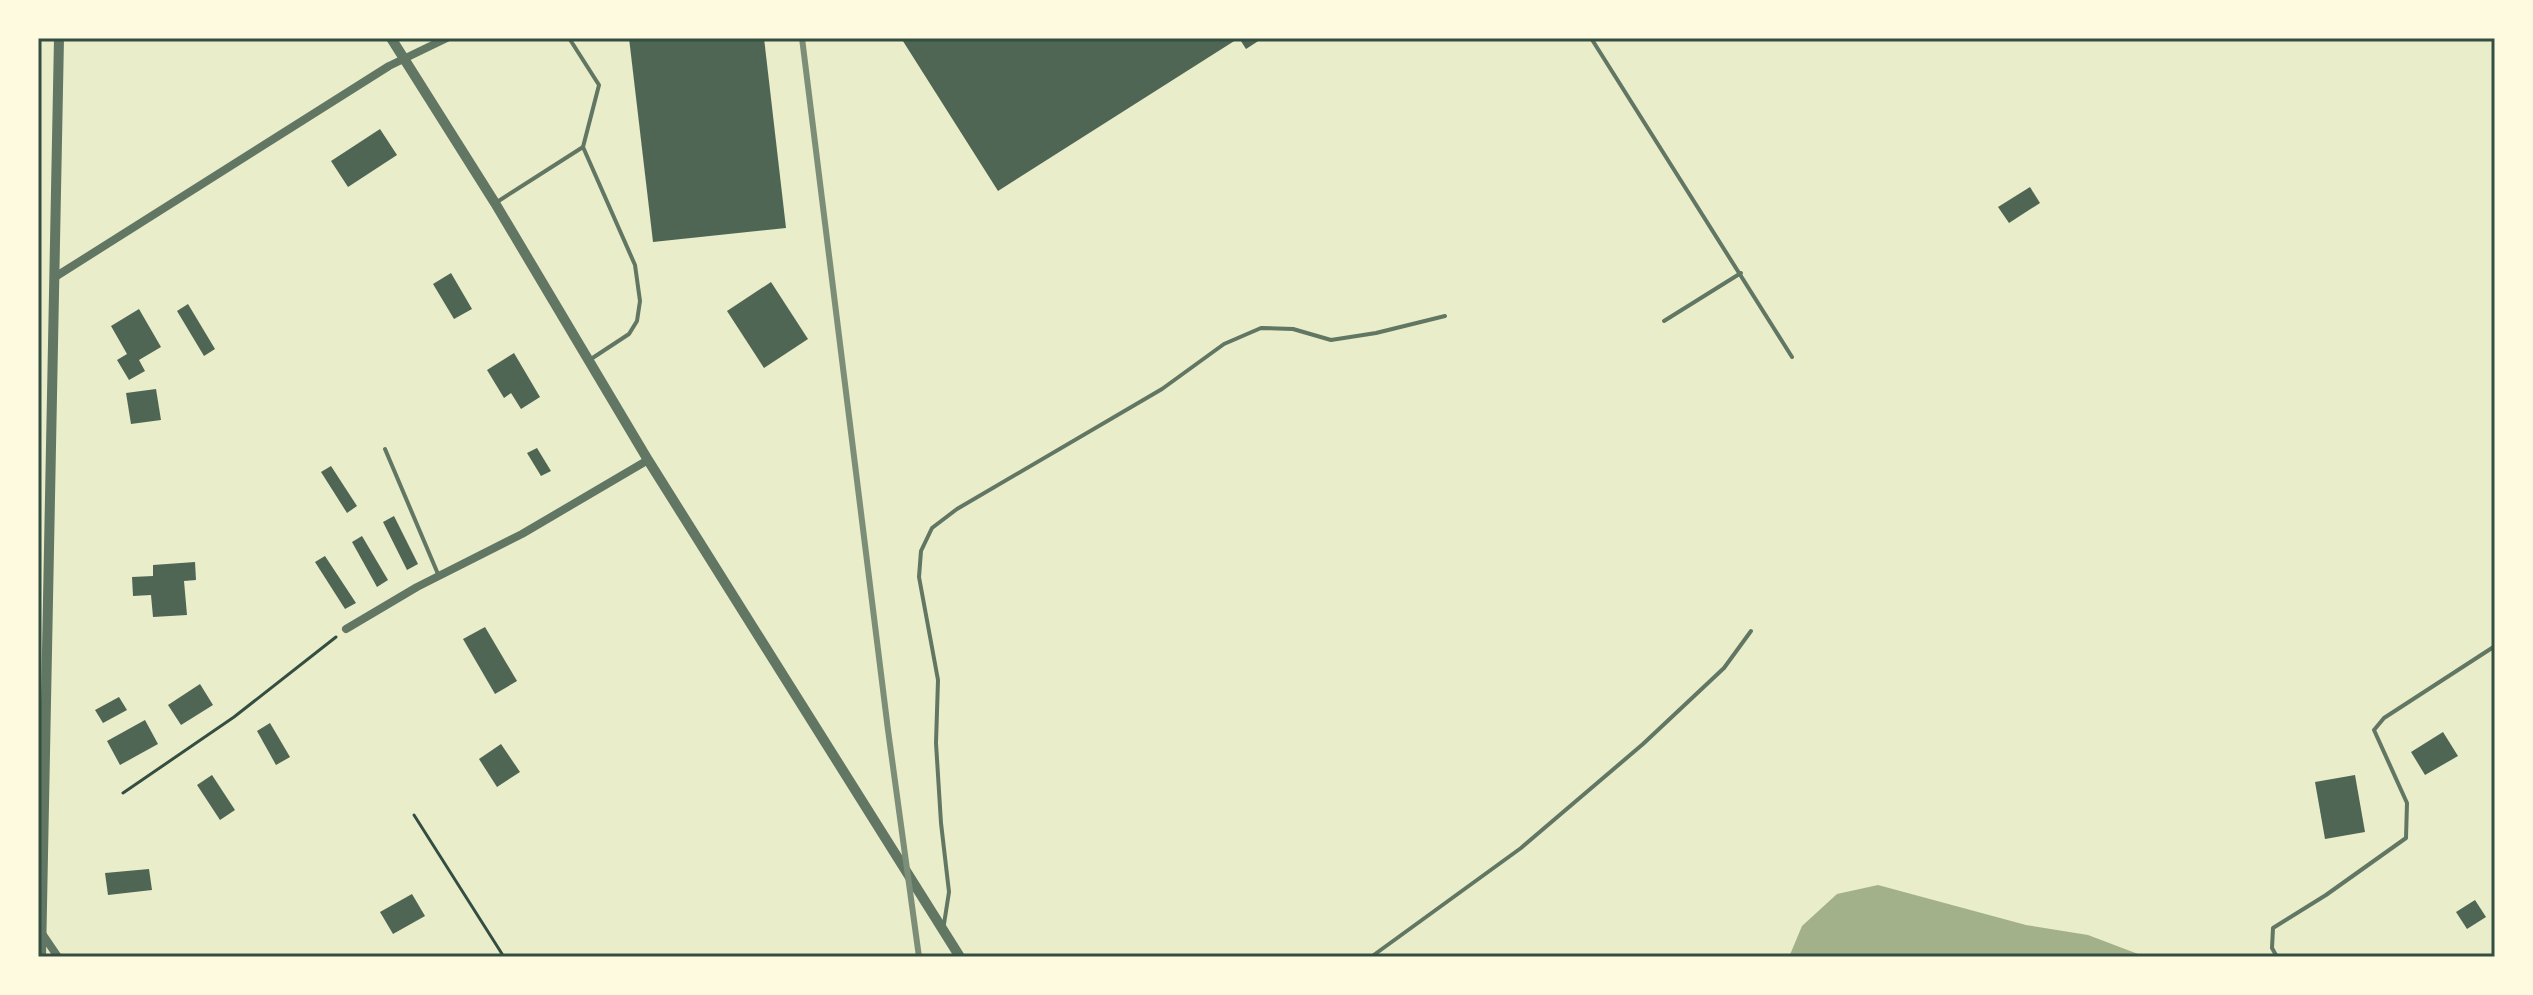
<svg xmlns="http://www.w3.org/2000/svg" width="2533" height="995" viewBox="0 0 2533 995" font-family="Helvetica,sans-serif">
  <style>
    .water { fill: #a3b18a }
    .building { fill: #4f6655 }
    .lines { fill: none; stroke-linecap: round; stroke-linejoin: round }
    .path { stroke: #344e41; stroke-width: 3 }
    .service { stroke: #617663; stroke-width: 4 }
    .minor { stroke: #617663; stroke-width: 8 }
    .tertiary { stroke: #617663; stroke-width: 10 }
    .rail { stroke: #7c8e77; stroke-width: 6 }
    .neatline { fill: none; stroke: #344e41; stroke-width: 3 }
  </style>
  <rect width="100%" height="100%" fill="#e9edc9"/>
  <polygon class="water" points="1878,885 2026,925 2088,935 2146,957 1789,957 1802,926 1837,894"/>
  <g class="building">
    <polygon points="629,38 764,38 786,228 653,242"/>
    <polygon points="901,38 1263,38 1246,49 1239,38 998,191"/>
    <polygon points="380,129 397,155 348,187 331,161"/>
    <polygon points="2030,187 2040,203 2009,223 1998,207"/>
    <polygon points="451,273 472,309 454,319 433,284"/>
    <polygon points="771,282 808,339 764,368 727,311"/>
    <polygon points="188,304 215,349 204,356 177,311"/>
    <polygon points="139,309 161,347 139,360 145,371 129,380 117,360 127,354 111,326"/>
    <polygon points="514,353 540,397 521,409 511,393 504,398 487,370"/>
    <polygon points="156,389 161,420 131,424 126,393"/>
    <polygon points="537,448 551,471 541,476 527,453"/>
    <polygon points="331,466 357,506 347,513 321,472"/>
    <polygon points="394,516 418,564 407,570 383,522"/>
    <polygon points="362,536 388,580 377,587 352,542"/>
    <polygon points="325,556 356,603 345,609 315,562"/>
    <polygon points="195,562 196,580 184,581 187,615 153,617 151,595 133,596 132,577 153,576 153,565"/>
    <polygon points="485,627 517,681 495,694 463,639"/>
    <polygon points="200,684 213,705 181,725 168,705"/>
    <polygon points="119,697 127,710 103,723 95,710"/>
    <polygon points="145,720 158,744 120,765 107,741"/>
    <polygon points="270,723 290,757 276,765 257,731"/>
    <polygon points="2443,732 2458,756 2425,775 2411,752"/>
    <polygon points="501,744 520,772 497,787 479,759"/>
    <polygon points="212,775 235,810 220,820 197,785"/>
    <polygon points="2355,775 2365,832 2325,839 2315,782"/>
    <polygon points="149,869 152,890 108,895 105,873"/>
    <polygon points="412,894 425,916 393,934 380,912"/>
    <polygon points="2475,900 2486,917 2467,929 2456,912"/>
  </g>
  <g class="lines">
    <g class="path">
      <polyline points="123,793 234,717 336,637"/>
      <polyline points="414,815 504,957"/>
    </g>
    <g class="service">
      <polyline points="569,38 599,85 583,147 635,265 640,301 637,321 629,334 591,359"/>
      <polyline points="1591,38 1792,357"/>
      <polyline points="497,202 583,147"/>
      <polyline points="1664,321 1741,273"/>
      <polyline points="385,449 438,574"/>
      <polyline points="944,924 949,892 941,823 936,743 938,680 919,577 921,551 932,528 957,509 1162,389 1224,344 1261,328 1293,329 1331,340 1376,333 1445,316"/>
      <polyline points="1371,957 1521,848 1643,744 1724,668 1751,631"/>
      <polyline points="2277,957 2272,948 2273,928 2326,895 2406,838 2407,803 2374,730 2384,718 2495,646"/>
    </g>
    <g class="minor">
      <polyline points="55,277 389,66 447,38"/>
      <polyline points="346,629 417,587 522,534 648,460"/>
      <polyline points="41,932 58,957"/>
    </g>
    <g class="tertiary">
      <polyline points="391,38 495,203 648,460 960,957"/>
      <polyline points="41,957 59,38"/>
    </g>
    <polyline class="rail" points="802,38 888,730 919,957"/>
  </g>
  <rect width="2533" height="995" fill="none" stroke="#fefae0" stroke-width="80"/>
  <rect x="40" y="40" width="2453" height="915" class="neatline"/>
</svg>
